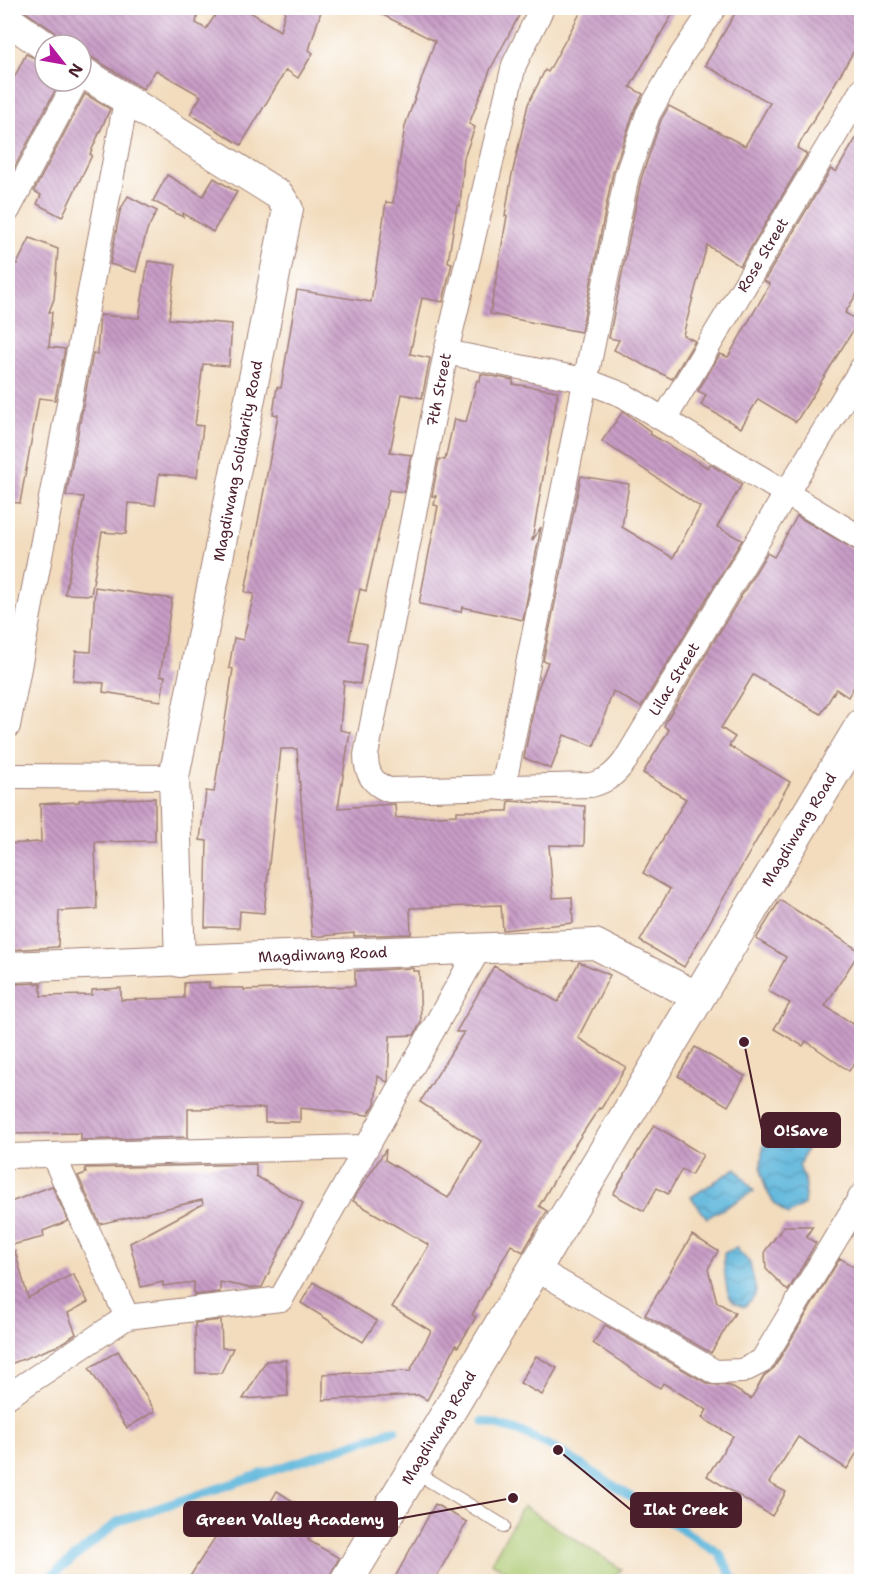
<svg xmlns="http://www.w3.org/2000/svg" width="869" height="1589" viewBox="0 0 869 1589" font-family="'Shantell Sans',sans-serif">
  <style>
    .green { fill: #acc86f; stroke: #7b744d; stroke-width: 1.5 }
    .water { fill: url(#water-waves); stroke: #556b84; stroke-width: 1.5 }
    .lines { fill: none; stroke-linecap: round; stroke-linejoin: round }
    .stream { stroke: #60b7dc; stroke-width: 9 }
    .building { fill: url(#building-back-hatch) }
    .service-casing { stroke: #9e7e74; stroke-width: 14 }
    .minor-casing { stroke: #9e7e74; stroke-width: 26 }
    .tertiary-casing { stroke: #9e7e74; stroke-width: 32 }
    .secondary-casing { stroke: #9e7e74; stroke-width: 35 }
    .service { stroke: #fff; stroke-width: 12 }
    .minor { stroke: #fff; stroke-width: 24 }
    .tertiary { stroke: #fff; stroke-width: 30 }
    .secondary { stroke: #fff; stroke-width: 33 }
    .labels { text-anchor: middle; stroke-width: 4.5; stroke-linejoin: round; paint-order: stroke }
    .street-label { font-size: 15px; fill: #4a1f2b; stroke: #fff }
    .leader { fill: none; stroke: #4a1f2b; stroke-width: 2 }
    .callout-dot { fill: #4a1f2b; stroke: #fff; stroke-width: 2 }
    .callout { fill: #4a1f2b; stroke: #4a1f2b; stroke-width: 2 }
    .callout-label { font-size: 16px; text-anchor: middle; font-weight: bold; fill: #fff }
  </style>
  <defs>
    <pattern id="water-waves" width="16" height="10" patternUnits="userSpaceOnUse" patternTransform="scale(1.5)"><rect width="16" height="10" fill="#60b7dc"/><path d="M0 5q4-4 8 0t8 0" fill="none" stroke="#5194b3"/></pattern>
    <pattern id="building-back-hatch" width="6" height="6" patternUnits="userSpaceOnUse" patternTransform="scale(1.5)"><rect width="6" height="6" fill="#c89cc6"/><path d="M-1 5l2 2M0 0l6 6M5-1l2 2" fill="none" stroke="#a47fa1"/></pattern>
  </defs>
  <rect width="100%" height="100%" fill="#fff"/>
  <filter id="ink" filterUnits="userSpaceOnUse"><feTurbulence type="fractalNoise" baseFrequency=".0167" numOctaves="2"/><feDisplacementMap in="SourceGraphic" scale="12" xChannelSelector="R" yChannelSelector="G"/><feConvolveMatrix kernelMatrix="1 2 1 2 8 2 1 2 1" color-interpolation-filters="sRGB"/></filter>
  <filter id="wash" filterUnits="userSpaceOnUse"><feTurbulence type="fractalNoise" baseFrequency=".008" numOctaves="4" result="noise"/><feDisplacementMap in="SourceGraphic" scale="24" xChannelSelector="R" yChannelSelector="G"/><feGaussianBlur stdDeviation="1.35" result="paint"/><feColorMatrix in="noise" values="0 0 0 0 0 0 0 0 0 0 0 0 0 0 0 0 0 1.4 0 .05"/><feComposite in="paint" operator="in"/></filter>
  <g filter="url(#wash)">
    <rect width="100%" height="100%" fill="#f2dcbd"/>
    <polygon class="green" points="523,1506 621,1569 612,1581 523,1581 491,1562"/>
    <g class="water">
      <path d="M775,1121L802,1130L807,1147L799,1165L806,1185L804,1205L788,1215C756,1193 754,1152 775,1121Z"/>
      <polygon points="736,1168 754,1191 707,1218 691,1197"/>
      <path d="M736,1248L750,1263L756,1291L755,1296L744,1307C739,1305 734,1304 731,1300C726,1295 723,1262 724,1253Z"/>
    </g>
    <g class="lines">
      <g class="stream">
        <polyline points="483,1421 521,1432 558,1450 720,1554 735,1582"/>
        <polyline points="44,1582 119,1521 395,1430"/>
      </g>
    </g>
    <g id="blocks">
      <g class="building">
        <polygon points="20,8 199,8 196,23 206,29 220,8 244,8 280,31 286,8 322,8 309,50 313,53 298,78 286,70 241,145 190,114 201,96 156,70 143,89 90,56 81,54 81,45 62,45 55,32"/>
        <polygon points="369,8 523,8 491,68 469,124 475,127 464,158 460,206 457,206 448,262 452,263 443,302 422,298 410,354 430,358 422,398 402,394 390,452 411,455 404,492 389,490 366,591 360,589 349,640 367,643 360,684 344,681 340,730 350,732 338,808 395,804 396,818 457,815 457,811 508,811 509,801 585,806 584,846 549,845 553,898 572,897 573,923 503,930 501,905 410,908 411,934 354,936 354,933 312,937 297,749 281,749 264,913 240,911 239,928 205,927 207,841 200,840 206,791 214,792 233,669 229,668 234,638 243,640 254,594 245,592 278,415 273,414 277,387 281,388 297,290 371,302 386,202 393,203 405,126 435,41"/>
        <polygon points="583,8 676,8 630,87 643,94 635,109 613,172 581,332 490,314 507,216 505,216 511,179 528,104 545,70 548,72"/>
        <polygon points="738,8 861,8 861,39 797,148 807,154 740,266 707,245 683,335 695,341 672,379 614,350 619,340 609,338 641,179 661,120 669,106 745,146 770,103 705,65"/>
        <polygon points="26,54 45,63 45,81 60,81 10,176 8,90"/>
        <polygon points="85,94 110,109 90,154 92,155 62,217 37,204 41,195 34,191"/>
        <polygon points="861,130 861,287 845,313 859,321 796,422 758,399 741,428 701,405 706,395 698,391 720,354 728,357 770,284 764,281 831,169 836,172"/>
        <polygon points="167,175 203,196 214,178 237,192 213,232 183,213 183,217 153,201"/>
        <polygon points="128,196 157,211 147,230 136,272 110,264 120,211"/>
        <polygon points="30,238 58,249 54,299 49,312 52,312 49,347 65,349 55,400 39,398 20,503 8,502 8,258 17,264"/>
        <polygon points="148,261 176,265 169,319 232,324 229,366 203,364 195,425 203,426 197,477 159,474 155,505 128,503 126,534 102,532 91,595 65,594 84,497 66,496 93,353 97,354 100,315 139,318"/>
        <polygon points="481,374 513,380 513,384 558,391 532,541 541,527 523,620 462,607 461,612 419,604 438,506 434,505 436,496 432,496 439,459 445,460 454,419 466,422 477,380 480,381"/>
        <polygon points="623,411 651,432 650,434 708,468 710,464 742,484 717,527 742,540 641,707 613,691 594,746 564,735 551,769 524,758 537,691 548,662 543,661 581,476 629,484 622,527 673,558 700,507 602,441"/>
        <polygon points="797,516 861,553 861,674 848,697 836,689 821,714 753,675 721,728 735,737 729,746 790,782 684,967 640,941 670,889 643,873 686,799 643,773 669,730 664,726 666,721 767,553 774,557"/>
        <polygon points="95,587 172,599 160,676 165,676 161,701 103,692 104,683 73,681 76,651 91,652"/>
        <polygon points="155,798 155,841 95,842 97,909 59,911 58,947 8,950 8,844 41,842 40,804 79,802 79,800"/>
        <polygon points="780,900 860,951 825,1006 861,1029 861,1053 849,1071 806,1041 803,1046 774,1029 790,1003 768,991 786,957 756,939"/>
        <polygon points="579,962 610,975 578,1038 626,1067 601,1109 599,1108 571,1151 539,1206 547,1211 523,1252 511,1245 472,1315 476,1317 458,1347 456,1345 427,1400 418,1395 323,1400 323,1374 410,1371 431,1331 392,1307 429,1245 353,1201 356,1195 386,1149 385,1160 448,1198 481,1141 420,1102 464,1032 456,1032 494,966 558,1002"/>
        <polygon points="413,968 413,971 419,971 421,1022 414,1035 390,1036 388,1080 387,1082 378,1076 375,1104 368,1115 300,1108 300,1122 265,1122 265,1108 188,1109 188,1137 81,1140 81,1133 8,1134 8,1045 12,1045 11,984 41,983 41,996 92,995 92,990 121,988 121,1000 184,998 184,983 209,982 209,988 244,988 244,990 355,986 355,971"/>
        <polygon points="695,1047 745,1076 728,1106 678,1076"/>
        <polygon points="654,1125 703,1155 691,1175 682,1169 668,1194 657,1188 644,1211 613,1194"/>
        <polygon points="256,1164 256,1176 303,1203 262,1287 251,1288 220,1282 220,1292 194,1295 194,1282 163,1286 163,1282 141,1287 130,1243 203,1204 202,1200 100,1224 78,1176 86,1173 85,1168"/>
        <polygon points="52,1186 68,1221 43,1231 44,1237 8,1246 8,1203"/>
        <polygon points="784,1226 813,1226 806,1237 816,1243 788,1291 766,1269 765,1251"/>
        <polygon points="692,1235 718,1251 708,1269 717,1302 735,1313 711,1353 645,1315"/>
        <polygon points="15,1251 28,1298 73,1274 88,1302 68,1313 76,1334 57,1346 8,1365 8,1252"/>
        <polygon points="840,1258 861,1272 861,1446 847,1469 798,1437 769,1483 786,1492 772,1516 707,1476 733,1436 702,1418 707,1410 663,1383 660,1388 593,1343 605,1325 708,1384 730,1386 751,1399 764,1376 774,1368"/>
        <polygon points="313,1282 377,1321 363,1342 301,1303"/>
        <polygon points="221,1320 222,1348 233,1348 221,1373 196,1373 195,1323"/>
        <polygon points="118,1351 155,1411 127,1428 89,1368"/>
        <polygon points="536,1356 557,1368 542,1395 520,1383"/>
        <polygon points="286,1360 288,1396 243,1399 266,1361"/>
        <polygon points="277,1491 321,1519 308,1540 339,1558 327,1581 187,1581 221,1528 225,1531 242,1506 261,1519"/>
        <polygon points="435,1504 467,1522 434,1581 393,1581"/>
      </g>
    </g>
  </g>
  <g filter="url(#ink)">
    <use href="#blocks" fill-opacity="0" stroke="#9e7e74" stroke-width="1.5"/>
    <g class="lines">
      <defs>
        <polyline id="service" points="415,1472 504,1526"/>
        <g id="minor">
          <path id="s1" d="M542,8L514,65L446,352L366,755C366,773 372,784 389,790L591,785C607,781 615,774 625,761L862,368"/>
          <polyline points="8,210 76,81"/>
          <polyline points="446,352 584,380 623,395 862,539"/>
          <path id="s2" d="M665,418L862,90"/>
          <polyline points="8,726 126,101"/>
          <polyline points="8,776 174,777"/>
          <polyline points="503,788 627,175 648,114 683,53 714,8"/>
          <polyline points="53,1155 127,1317"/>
          <polyline points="8,1156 364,1147"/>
          <polyline points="535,1268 715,1372 742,1371 762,1361 862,1195"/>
          <polyline points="8,1396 127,1317 281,1299 478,950"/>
        </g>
        <g id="tertiary">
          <polyline points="8,20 45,46"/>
          <polyline points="81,71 279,195 288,209 174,777 180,962"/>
          <path id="s3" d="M8,967L595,944L696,996"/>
        </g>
        <g id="secondary">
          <path id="s4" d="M346,1582L862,725"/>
        </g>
      </defs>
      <use href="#service" class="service-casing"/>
      <use href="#minor" class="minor-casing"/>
      <use href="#tertiary" class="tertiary-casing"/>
      <use href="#secondary" class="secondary-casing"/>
      <use href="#service" class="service"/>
      <use href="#minor" class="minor"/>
      <use href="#tertiary" class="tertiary"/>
      <use href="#secondary" class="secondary"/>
    </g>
  </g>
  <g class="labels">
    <g class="street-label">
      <text dy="5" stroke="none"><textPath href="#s2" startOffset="190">Rose Street</textPath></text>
      <text transform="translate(439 390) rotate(-79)" y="5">7th Street</text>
      <text transform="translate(238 461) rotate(-79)" y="5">Magdiwang Solidarity Road</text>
      <text dy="5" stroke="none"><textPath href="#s1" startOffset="1155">Lilac Street</textPath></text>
      <text dy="5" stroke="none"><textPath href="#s4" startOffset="878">Magdiwang Road</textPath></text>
      <text dy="5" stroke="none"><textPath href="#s3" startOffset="315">Magdiwang Road</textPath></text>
      <text dy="5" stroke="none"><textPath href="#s4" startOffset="180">Magdiwang Road</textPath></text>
    </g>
  </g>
  <path class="leader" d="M744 1042L762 1130M558 1450L631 1510M513 1498L397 1519"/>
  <g class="callout-dot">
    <circle cx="744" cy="1042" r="6"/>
    <circle cx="558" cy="1450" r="6"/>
    <circle cx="513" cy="1498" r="6"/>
  </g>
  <g class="callout">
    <rect x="762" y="1113" width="78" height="34" rx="6"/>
    <rect x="631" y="1493" width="110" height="34" rx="6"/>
    <rect x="184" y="1502" width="213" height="34" rx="6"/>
  </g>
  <g class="callout-label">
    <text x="801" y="1136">O!Save</text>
    <text x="686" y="1515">Ilat Creek</text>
    <text x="290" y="1525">Green Valley Academy</text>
  </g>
  <rect width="869" height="1589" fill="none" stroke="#fff" stroke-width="30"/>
  <g transform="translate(63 63) rotate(121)"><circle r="28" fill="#ffffff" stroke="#b7a5aa" stroke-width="1.5"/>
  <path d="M0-4.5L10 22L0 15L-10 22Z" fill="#b5179e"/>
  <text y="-9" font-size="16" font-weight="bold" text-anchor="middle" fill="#4a1f2b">N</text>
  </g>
</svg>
